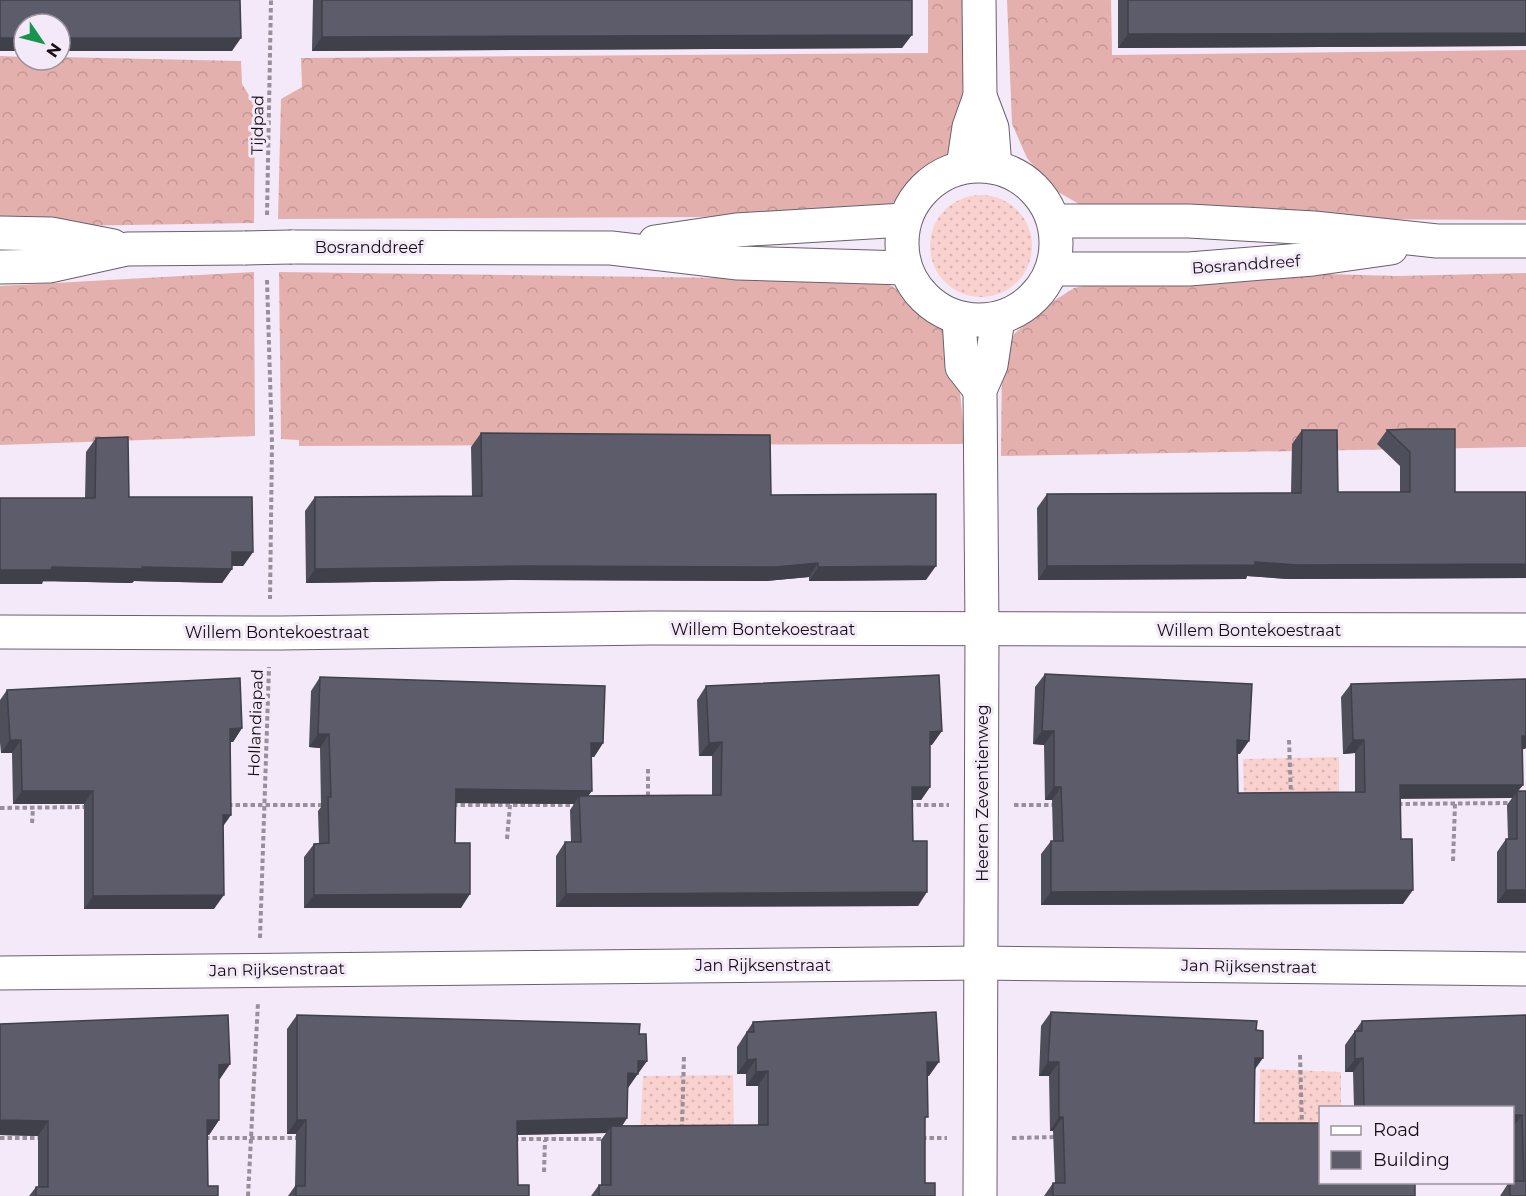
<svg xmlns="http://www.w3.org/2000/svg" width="1526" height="1196" viewBox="0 0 1526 1196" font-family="Montserrat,sans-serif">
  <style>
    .grass { fill: url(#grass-dots) }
    .forest { fill: url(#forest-crowns) }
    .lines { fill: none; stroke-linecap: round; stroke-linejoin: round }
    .street-casing { stroke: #69606c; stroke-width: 35 }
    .secondary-casing { stroke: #69606c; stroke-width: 35 }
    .path { stroke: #978f9a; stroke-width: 4; stroke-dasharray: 4.5 3; stroke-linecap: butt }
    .street { stroke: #fff; stroke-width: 33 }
    .secondary { stroke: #fff; stroke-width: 33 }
    .secondary-bridge-casing { stroke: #69606c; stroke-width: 35; stroke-linecap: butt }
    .secondary-bridge { stroke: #fff; stroke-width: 33 }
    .wall { fill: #4f4f5b }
    .shaded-wall { fill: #40404a }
    .building { fill: #5c5c6a; stroke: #40404a; stroke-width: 1.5 }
    .labels { text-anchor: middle; stroke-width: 6; stroke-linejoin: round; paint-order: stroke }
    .street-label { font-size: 16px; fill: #130f14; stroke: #f4e9f8 }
  </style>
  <defs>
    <pattern id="grass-dots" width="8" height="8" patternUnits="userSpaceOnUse" patternTransform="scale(1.5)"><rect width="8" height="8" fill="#f9d1cf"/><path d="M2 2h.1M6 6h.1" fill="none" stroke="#d5b2b1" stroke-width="1.8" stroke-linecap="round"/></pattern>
    <pattern id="forest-crowns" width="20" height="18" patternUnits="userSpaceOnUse" patternTransform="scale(1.5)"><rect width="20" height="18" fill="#e4b0ad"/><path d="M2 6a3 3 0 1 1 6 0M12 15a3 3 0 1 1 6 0" fill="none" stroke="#c39694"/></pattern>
  </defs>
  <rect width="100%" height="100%" fill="#f4e9f8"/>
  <g class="grass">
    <circle cx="981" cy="246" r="51"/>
    <polygon points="1339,757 1339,796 1244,797 1243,759"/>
    <polygon points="1260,1069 1341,1072 1341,1107 1320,1108 1320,1130 1259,1130"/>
    <polygon points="733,1075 734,1134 640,1134 643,1076"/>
  </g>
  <g class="forest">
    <polygon points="928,0 968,0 961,114 952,152 904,197 877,211 697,217 278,219 281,99 302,87 301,58 928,53"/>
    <polygon points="1007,0 1111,0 1112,55 1526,50 1526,220 1115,218 1079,204 1053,189 1027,158 1012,124"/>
    <polygon points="0,56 24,57 24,60 60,60 60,57 241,61 242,84 255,105 254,223 64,226 0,219"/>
    <polygon points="254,272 255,436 0,445 0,286"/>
    <polygon points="279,272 875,280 892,286 924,310 944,331 958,371 965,444 299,446 299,440 281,439"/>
    <polygon points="1289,273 1397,276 1526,273 1526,447 1001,456 1002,356 1015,333 1052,302 1074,288 1127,277"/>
  </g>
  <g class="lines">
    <defs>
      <g id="street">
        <polyline points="979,0 980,96 992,128 995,167"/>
        <polyline points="963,167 969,127 980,96"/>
        <polyline points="959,319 962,367 980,390"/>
        <polyline points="0,632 280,633 650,628 1526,630"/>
        <polyline points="0,973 981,963 1526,969"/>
        <polyline points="980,1196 982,630 980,390 991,365 998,319"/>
      </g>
      <g id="secondary">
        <circle cx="979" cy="243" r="77"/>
        <polyline points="1054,221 1189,221 1314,228 1437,241 1526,241"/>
        <polyline points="0,233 51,234 113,246"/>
        <polyline points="655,242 736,230 904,220"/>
        <polyline points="292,247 611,248 738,263 905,268"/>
        <polyline points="0,267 50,266 127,249 245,248"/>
        <polyline points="1053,269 1189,269 1313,259 1391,248"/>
      </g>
    </defs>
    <use href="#street" class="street-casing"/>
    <use href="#secondary" class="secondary-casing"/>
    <g class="path">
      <polyline points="267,215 271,0"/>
      <polyline points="267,280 272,443 270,599"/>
      <polyline points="1289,740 1291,796"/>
      <polyline points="648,769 648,799"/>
      <polyline points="1398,804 1513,803"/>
      <polyline points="228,805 325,805"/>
      <polyline points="453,805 577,805"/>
      <polyline points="909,805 949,805"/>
      <polyline points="1014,805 1057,805"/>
      <polyline points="0,808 88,807"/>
      <polyline points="32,823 33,808"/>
      <polyline points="507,839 510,805"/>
      <polyline points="1453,861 1455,804"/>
      <polyline points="260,938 269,667"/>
      <polyline points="1300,1055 1302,1127"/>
      <polyline points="682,1129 684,1055"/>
      <polyline points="0,1138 41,1138"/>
      <polyline points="205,1138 299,1138"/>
      <polyline points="922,1138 947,1138"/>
      <polyline points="1012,1138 1058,1137"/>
      <polyline points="514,1139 605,1139"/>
      <polyline points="544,1172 545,1140"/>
      <polyline points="248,1196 258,1002"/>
    </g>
    <use href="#street" class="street"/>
    <use href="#secondary" class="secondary"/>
    <defs>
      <polyline id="secondary-bridge" points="245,248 292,247"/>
    </defs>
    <use href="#secondary-bridge" class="secondary-bridge-casing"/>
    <use href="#secondary-bridge" class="secondary-bridge"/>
  </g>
  <g class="wall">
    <polygon points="313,0 912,0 902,48 312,51"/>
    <polygon points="1118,0 1526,0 1526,46 1118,48"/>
    <polygon points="1302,430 1338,492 1400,492 1400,466 1377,444 1387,430 1455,492 1526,492 1526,578 1288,579 1247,576 1246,579 1038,580 1037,508 1047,494 1291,493 1292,444"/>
    <polygon points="481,433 771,495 926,580 809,581 809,577 766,581 515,580 306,583 305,511 315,497 472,496 471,447"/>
    <polygon points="96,438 129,497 253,552 243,566 232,566 232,569 222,583 134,581 132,583 43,581 42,584 85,498 86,452"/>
    <polygon points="1045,674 1240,754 1237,754 1238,793 1355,793 1355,753 1343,754 1341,697 1351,684 1525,749 1522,749 1523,785 1518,791 1526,791 1526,903 1497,903 1497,852 1506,839 1508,839 1507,805 1512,798 1400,798 1401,839 1403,904 1041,905 1041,854 1051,841 1053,841 1052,800 1045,800 1044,745 1033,744 1035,687"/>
    <polygon points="320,677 603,743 594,757 591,757 588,796 712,795 712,756 699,756 697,700 706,686 932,745 930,745 930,787 921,800 912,800 913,841 918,906 556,907 556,856 565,842 571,842 570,810 574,804 455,803 455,843 461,908 304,908 304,857 314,844 319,843 318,811 321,807 320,748 309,747 311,691"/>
    <polygon points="7,690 242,728 233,742 231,742 223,826 214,909 84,909 84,804 13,804 12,753 1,753 0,743 0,700"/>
    <polygon points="1051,1012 1255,1070 1254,1123 1415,1196 1044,1196 1053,1183 1055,1183 1053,1131 1050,1131 1049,1076 1039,1076 1041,1026"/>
    <polygon points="297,1015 639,1034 647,1061 627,1088 627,1118 622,1126 758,1125 758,1086 746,1086 746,1074 737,1074 737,1047 753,1022 929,1076 928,1076 925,1122 925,1183 935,1196 591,1196 599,1185 601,1185 601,1140 606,1133 517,1135 518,1185 529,1196 288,1196 295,1186 296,1134 287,1134 287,1029"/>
    <polygon points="1526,1015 1526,1196 1500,1196 1509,1182 1512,1182 1514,1181 1512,1145 1512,1107 1354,1107 1353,1072 1345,1072 1345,1045 1362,1021"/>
    <polygon points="230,1064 219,1079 219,1120 209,1135 208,1135 208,1186 218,1196 29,1196 36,1187 38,1187 38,1136 0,1135"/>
  </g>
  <g class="shaded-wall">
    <polygon points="1526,33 1526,46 1118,48 1128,34"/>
    <polygon points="912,35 902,48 312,51 322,37"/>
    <rect x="0" y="38" width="24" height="13"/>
    <polygon points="60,38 241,38 232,51 60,51"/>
    <polygon points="232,552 253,552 243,566 222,566"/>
    <polygon points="1255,562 1526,564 1526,578 1288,579 1247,576 1246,579 1038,580 1047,566"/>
    <polygon points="818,563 809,577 766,581 515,580 306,583 315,569"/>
    <polygon points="936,566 926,580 809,581 818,567"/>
    <polygon points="52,567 142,567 232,569 222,583 134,581 132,583 43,581 42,584 0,584 0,570"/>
    <polygon points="242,728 233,742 221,742 230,729"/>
    <polygon points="942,731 932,745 920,745 930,732"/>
    <polygon points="1042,731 1054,731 1044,745 1033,744"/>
    <polygon points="318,734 329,734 320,748 309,747"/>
    <polygon points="1522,736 1526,736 1526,748 1525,749 1513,750"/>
    <polygon points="10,740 21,740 12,753 1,753"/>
    <polygon points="1237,740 1249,741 1240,754 1228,754"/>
    <polygon points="1353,740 1364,740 1355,753 1343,754"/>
    <polygon points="722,742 712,756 699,756 709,743"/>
    <polygon points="591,743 603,743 594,757 581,756"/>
    <polygon points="1400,785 1523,785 1512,798 1391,799"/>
    <polygon points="912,787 930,787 921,800 903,800"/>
    <polygon points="1054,787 1061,787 1052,800 1045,800"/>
    <polygon points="456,789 592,791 582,804 579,796 574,804 446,803"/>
    <polygon points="22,791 93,791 84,804 13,804"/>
    <polygon points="223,815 231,815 222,828"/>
    <polygon points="1413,890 1403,904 1041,905 1051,892"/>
    <polygon points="1506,890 1526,890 1526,903 1497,903"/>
    <polygon points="927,892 918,906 556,907 566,894"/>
    <polygon points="470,894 461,908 304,908 314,895"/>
    <polygon points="224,895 214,909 84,909 93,896"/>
    <polygon points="1255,1058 1263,1058 1253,1072"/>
    <polygon points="1363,1058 1353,1072 1345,1072 1355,1059"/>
    <polygon points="756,1059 746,1074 737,1074 747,1060"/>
    <polygon points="638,1061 647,1061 628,1088 618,1088 628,1073"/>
    <polygon points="927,1062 939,1062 929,1076 917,1077"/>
    <polygon points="1048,1062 1059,1062 1049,1076 1039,1076"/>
    <polygon points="230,1064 220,1079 209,1079 219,1065"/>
    <polygon points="768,1071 758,1086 746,1086 756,1072"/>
    <polygon points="1512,1115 1522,1115 1512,1128"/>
    <polygon points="1059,1117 1063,1117 1053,1131 1050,1131"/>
    <polygon points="627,1118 617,1133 611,1126 606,1133 507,1135 517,1121"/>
    <polygon points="0,1120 48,1121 38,1136 0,1135"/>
    <polygon points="207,1120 219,1120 209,1135 197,1135"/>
    <polygon points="297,1120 306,1120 296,1134 287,1134"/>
  </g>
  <g class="building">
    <polygon points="0,0 240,0 241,38 60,38 60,24 24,24 24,38 0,38"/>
    <polygon points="322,0 912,0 912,35 322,37"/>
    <polygon points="1128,0 1526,0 1526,33 1128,34"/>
    <polygon points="1409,429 1455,429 1455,492 1526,492 1526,564 1298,565 1255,562 1255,565 1047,566 1047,494 1301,493 1302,430 1337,430 1338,492 1410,492 1410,452 1387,430"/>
    <polygon points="481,433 770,435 771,495 936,494 936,566 818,567 818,563 776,567 525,566 315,569 315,497 482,496"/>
    <polygon points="128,437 129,497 252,497 253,552 232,552 232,569 142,567 142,569 52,567 51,570 0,570 0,498 95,498 96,438"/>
    <polygon points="1045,674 1252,684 1249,741 1237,740 1238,793 1365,792 1364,740 1353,740 1351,684 1526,679 1526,736 1522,736 1523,785 1400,785 1401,839 1412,839 1413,890 1051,892 1051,841 1063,841 1061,787 1054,787 1054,731 1042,731"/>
    <polygon points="939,675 942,731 930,732 930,787 912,787 913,841 927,841 927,892 566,894 565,842 581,842 579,796 721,795 722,742 709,743 706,686"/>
    <polygon points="320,677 605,686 603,743 591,743 592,791 456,789 455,843 470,843 470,894 314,895 314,844 329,843 328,797 331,797 329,734 318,734"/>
    <polygon points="240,678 242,728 230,729 231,815 223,815 224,895 93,896 93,791 22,791 21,740 10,740 7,690"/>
    <polygon points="1517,791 1526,791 1526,890 1506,890 1506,839 1517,839"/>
    <polygon points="936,1012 939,1062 927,1062 928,1117 925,1117 925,1183 935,1183 935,1196 599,1196 599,1185 611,1185 611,1126 768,1125 768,1071 756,1072 756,1059 747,1060 747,1032 754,1032 753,1022"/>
    <polygon points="1051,1012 1257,1021 1256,1030 1263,1031 1263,1058 1255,1058 1254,1123 1320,1123 1320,1182 1415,1182 1415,1196 1053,1196 1053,1183 1065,1183 1063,1117 1059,1117 1059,1062 1048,1062"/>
    <polygon points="228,1015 230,1064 219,1065 219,1120 207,1120 208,1186 218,1186 218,1196 36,1196 36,1187 48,1187 48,1121 0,1120 0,1024"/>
    <polygon points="297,1015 640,1024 639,1034 646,1034 647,1061 638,1061 638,1074 628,1073 627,1118 517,1121 518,1185 529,1185 529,1196 296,1196 296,1186 305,1186 306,1120 297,1120"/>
    <polygon points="1526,1015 1526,1196 1510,1196 1510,1182 1512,1182 1512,1181 1524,1181 1522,1115 1512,1115 1512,1107 1364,1107 1363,1058 1355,1059 1355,1031 1362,1031 1362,1021"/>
  </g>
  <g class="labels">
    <g class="street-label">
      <text transform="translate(257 125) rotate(-89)" y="6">Tijdpad</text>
      <text x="369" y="253">Bosranddreef</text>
      <text transform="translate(1246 264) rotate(-4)" y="6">Bosranddreef</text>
      <text x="763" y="635">Willem Bontekoestraat</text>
      <text x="1249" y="636">Willem Bontekoestraat</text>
      <text x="277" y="638">Willem Bontekoestraat</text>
      <text transform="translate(255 723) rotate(-88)" y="6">Hollandiapad</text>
      <text transform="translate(982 793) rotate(-90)" y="6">Heeren Zeventienweg</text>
      <text x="763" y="971">Jan Rijksenstraat</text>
      <text transform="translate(1249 966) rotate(1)" y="6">Jan Rijksenstraat</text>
      <text transform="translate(277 969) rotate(-1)" y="6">Jan Rijksenstraat</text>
    </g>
  </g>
  <rect x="1319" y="1106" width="195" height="78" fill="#f4e9f8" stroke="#9a929d" stroke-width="1.5"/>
  <rect x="1331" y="1126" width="30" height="9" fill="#ffffff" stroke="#9a929d" stroke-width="1.5"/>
  <text x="1373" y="1136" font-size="18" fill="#130f14">Road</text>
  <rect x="1331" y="1151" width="30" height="18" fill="#5c5c6a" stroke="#9a929d" stroke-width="1.5"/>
  <text x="1373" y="1166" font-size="18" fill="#130f14">Building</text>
  <g transform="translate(42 42) rotate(125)"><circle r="28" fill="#f4e9f8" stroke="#9a929d" stroke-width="1.5"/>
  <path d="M0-4.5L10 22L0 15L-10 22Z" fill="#189451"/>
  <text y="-9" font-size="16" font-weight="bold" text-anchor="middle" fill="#130f14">N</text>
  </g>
</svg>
